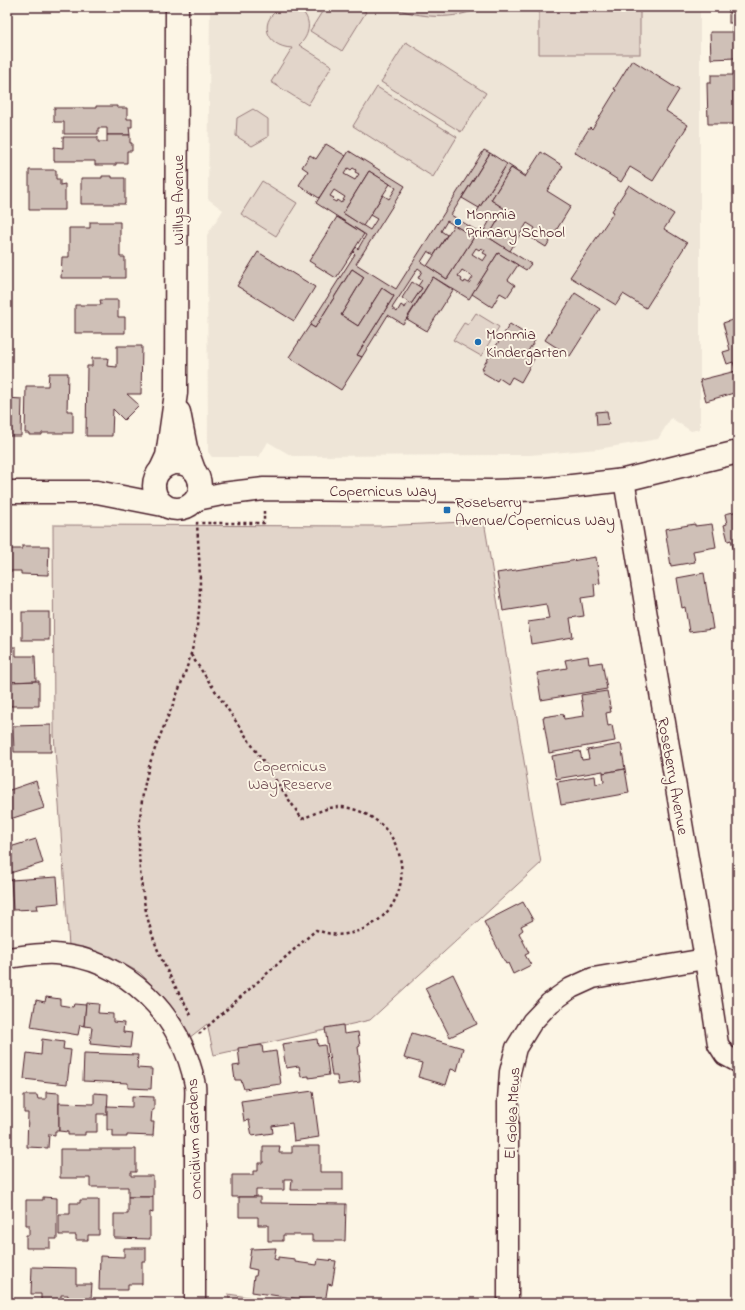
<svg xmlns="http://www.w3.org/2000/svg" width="745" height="1310" viewBox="0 0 745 1310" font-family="'Indie Flower',sans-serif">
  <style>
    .built { fill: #eee5d7 }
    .green { fill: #e2d5ca; stroke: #967a7a }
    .building { fill: #cfc0b7; stroke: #4a1f2b; fill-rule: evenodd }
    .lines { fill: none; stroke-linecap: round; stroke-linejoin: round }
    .minor-casing { stroke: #4a1f2b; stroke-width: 23 }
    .tertiary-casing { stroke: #4a1f2b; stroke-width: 25 }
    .path { stroke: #4a1f2b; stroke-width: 2.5; stroke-dasharray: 3 3; stroke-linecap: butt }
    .minor { stroke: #fcf5e5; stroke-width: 20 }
    .tertiary { stroke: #fcf5e5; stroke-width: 22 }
    .poi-dot { fill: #1f6fb2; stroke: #fcf5e5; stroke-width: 1.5 }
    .labels { text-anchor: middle; stroke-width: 4; stroke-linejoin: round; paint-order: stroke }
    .street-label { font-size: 16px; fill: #4a1f2b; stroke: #fcf5e5 }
    .poi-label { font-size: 16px; fill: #4a1f2b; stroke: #fcf5e5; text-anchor: start }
    .park-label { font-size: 16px; fill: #704c53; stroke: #fcf5e5 }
  </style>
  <rect width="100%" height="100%" fill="#fcf5e5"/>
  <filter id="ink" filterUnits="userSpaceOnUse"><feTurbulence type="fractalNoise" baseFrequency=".025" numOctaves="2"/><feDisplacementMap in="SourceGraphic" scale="8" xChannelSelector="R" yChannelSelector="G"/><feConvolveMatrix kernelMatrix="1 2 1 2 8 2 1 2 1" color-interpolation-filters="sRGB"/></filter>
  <g filter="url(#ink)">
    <polygon class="built" points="210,7 700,7 700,429 691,431 671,418 658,439 598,449 530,455 292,456 268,442 259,457 212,457 208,452 207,235 223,210 208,199"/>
    <g class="green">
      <path d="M283,7C288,7 294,7 299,9C313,18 310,36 299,45L332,66L308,105L271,82L292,48C265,47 257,19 283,7Z"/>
      <polygon points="325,7 357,7 366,12 342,51 310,31"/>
      <path d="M391,7H482C453,21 420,18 391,7Z"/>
      <rect x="539" y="7" width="101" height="47"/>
      <polygon points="406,42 486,93 461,132 381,82"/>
      <polygon points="377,87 457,137 433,177 353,126"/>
      <polygon points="253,109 268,119 268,137 252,146 236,136 237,118"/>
      <polygon points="262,181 297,203 276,236 241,214"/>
      <polygon points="476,313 499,327 481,356 453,340 464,323 468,325"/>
      <polygon points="484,521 541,863 370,1020 214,1055 207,1024 189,1038 181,1021 164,997 140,973 110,956 69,946 54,734 53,525 381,526"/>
      <polygon points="228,1294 288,1303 230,1303"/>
    </g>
    <g class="building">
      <rect x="729" y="7" width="9" height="16"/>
      <polygon points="732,26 738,26 738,53 736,53 736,58 711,59 710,32 732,32"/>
      <polygon points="632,60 679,90 666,111 688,125 653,181 630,167 621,182 574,152 590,127 592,129 616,90 614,89"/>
      <polygon points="711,75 733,75 733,101 738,102 738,124 708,124 707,83 711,83"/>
      <polygon points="96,106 117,106 117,108 127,108 127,119 132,119 132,127 129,127 130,135 107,135 107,128 98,128 98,134 64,134 64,122 54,122 54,108 96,108"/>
      <polygon points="107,135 130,135 130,143 132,143 132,151 127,151 127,163 116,163 116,165 95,165 95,161 54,161 54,147 63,148 63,137 98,137 98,142 107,142"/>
      <polygon points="326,144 346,156 319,198 299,185 308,171 302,167 310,155 316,159"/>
      <path d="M484,150L490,153L451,215L482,234L489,222L476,213L507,164L526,176L525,177L511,168L491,200L505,209L488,237L531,264L526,270L498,253L469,299L433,277L403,324L388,315L362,357L357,355L394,296L382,288L358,326L341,315L364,277L352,269L315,328L310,325L355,254L353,252L356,247L358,249L366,235L316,203L349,151L405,186L356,264L396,289ZM348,168L351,170L353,168L356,170L355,172L359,174L355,180L344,174ZM369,171L396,188L389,199L383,195L370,215L377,219L370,230L343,213ZM334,190L345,197L341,203L337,200L336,202L332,200L334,198L330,196ZM447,221L474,237L447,279L421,262L428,251L434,255L447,235L441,231ZM476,248L479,250L481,248L485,250L483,253L487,255L483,261L472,254ZM418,268L422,271L418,278L422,280L418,286L422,288L411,304L408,302L405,308L401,305L397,312L392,308ZM462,270L473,277L469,283L465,281L464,283L461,281L462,279L458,276Z"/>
      <polygon points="541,152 563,166 547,191 571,206 546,247 530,237 535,228 527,223 510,251 488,237 505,209 491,200 511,168 525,177"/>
      <polygon points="490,153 507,164 479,208 462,198"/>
      <polygon points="29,170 56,170 56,179 60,179 60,185 65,184 65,210 29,210"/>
      <polygon points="369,171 390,184 363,226 343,213"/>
      <polygon points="102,176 112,176 112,178 125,178 125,204 81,204 81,178 102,178"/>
      <polygon points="629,185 674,214 664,229 687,243 646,308 623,294 616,305 570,277 614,212 612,211"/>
      <polygon points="337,217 364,234 336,278 309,261"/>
      <polygon points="90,222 120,222 120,257 125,257 125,278 61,278 62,257 69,257 69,228 90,228"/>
      <polygon points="454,225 474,237 447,279 427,266"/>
      <polygon points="258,252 315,287 294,321 237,286"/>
      <polygon points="498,253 518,265 508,280 515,285 507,297 500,293 492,307 472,294"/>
      <polygon points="352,269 364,277 341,315 358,326 382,288 394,296 357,355 362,357 341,390 289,357 310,325 315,328"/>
      <polygon points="433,277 453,290 427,331 407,319"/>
      <polygon points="412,282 422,288 411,304 402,298"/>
      <polygon points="575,293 600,309 570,356 545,340"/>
      <polygon points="100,300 118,300 118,317 125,317 125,333 75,333 75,305 101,305"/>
      <polygon points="738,318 738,394 735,395 734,393 706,401 700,380 736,371 733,362 727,364 723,352 730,350 723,323"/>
      <polygon points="510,324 535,340 526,354 534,359 521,382 512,377 508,384 499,378 497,381 482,372 484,369 482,368"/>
      <polygon points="117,346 142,346 141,394 127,394 139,405 124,420 113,409 112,436 86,436 87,366 92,366 92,358 108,358 107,366 117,367"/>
      <polygon points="49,373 68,373 67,411 73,411 73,433 42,433 42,435 29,435 29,433 25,433 26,386 48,386"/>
      <polygon points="7,398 22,399 21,436 7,436"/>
      <polygon points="607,411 609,424 597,425 596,412"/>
      <polygon points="738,511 738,557 736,558 731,540 728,541 724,525 727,524 725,514"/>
      <polygon points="695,524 695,526 712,524 716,547 693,551 695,562 671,566 665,529"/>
      <polygon points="22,546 49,546 48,575 21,574 21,571 7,571 7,549 22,549"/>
      <polygon points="596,557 600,583 594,584 595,596 581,598 584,616 570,618 573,637 531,644 528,622 549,619 546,604 503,611 497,573"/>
      <polygon points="704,573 713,629 689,632 685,607 682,608 677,578"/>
      <rect x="22" y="612" width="27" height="28"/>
      <polygon points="7,647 16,647 16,656 35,656 36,681 7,682"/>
      <polygon points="588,656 589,664 602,662 607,689 541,700 537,673 567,668 565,660"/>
      <polygon points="39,681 39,706 10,706 10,682"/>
      <polygon points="607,691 611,712 606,713 608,726 612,725 615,741 549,753 543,717 563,714 564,719 584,716 581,695"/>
      <polygon points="51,725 51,752 14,752 13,726"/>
      <polygon points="621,744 625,769 603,773 603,771 556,779 552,756 580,751 582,760 589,759 587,750"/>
      <polygon points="625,769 629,793 561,805 557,782 595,776 596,784 604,782 603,773"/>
      <polygon points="36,781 44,808 7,820 7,791"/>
      <polygon points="36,839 43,863 7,874 7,841 8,840 10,847"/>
      <polygon points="57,877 59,903 37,905 38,909 13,910 11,880"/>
      <polygon points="523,902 533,920 521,926 523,930 519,933 529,953 525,955 531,965 513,974 508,963 506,964 484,922"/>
      <polygon points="453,974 477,1024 450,1037 425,988"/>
      <polygon points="46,997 60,999 60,1005 73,1007 74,1004 86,1005 84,1026 80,1025 78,1035 31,1027 36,1000 45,1002"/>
      <polygon points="86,1003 99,1004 98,1013 113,1014 113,1022 124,1023 123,1032 132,1033 130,1048 90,1044 92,1027 84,1026"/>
      <polygon points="343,1025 344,1034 358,1032 360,1046 358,1047 360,1062 359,1062 360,1071 359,1071 360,1082 338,1085 337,1076 332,1076 325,1028"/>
      <polygon points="412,1033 463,1048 457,1071 451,1069 446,1085 418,1077 422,1063 404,1058"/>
      <polygon points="42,1039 64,1042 63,1049 71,1050 67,1084 24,1079 27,1053 41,1055"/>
      <polygon points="317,1039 318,1046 325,1045 329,1075 309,1078 309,1076 301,1077 299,1066 286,1068 282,1044"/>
      <polygon points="262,1045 263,1053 276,1051 281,1084 244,1089 241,1080 235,1080 233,1066 240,1065 238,1048"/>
      <polygon points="84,1053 138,1055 137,1068 152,1069 151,1089 128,1088 128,1083 83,1081"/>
      <polygon points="313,1091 319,1137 294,1141 292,1123 272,1126 273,1133 252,1136 249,1120 244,1121 241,1101"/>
      <polygon points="46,1092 59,1093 59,1131 55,1131 55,1135 49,1134 48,1148 27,1147 28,1113 24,1113 24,1095 37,1095 38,1099 46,1099"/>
      <polygon points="94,1093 108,1094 107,1114 97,1114 97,1132 85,1132 85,1135 68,1135 68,1132 59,1131 59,1103 94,1104"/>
      <polygon points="132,1096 154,1097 154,1110 152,1110 151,1122 154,1122 153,1136 127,1135 127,1137 113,1137 113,1130 107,1130 107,1106 132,1107"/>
      <polygon points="263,1146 280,1146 279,1153 292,1153 292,1146 320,1146 320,1172 343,1172 343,1190 291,1190 292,1179 284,1179 284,1190 256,1190 256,1197 232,1197 232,1175 253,1175 253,1171 258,1171 258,1163 263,1163"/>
      <polygon points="60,1149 136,1149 136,1172 131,1172 131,1176 153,1176 153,1197 128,1197 128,1187 90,1187 90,1178 60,1178"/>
      <polygon points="43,1197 57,1198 57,1239 50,1239 50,1248 26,1248 26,1235 29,1235 29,1225 26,1225 26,1200 43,1200"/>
      <polygon points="128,1197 153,1197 153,1213 150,1212 150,1239 114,1238 114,1214 128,1214"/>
      <polygon points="239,1197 260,1197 260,1203 346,1204 345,1241 312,1241 312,1235 283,1235 283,1241 268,1241 268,1225 258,1225 258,1217 239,1217"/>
      <polygon points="80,1200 99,1200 99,1235 88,1235 88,1240 76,1240 76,1235 59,1235 59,1214 70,1214 70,1203 80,1203"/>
      <polygon points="124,1248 146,1248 146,1261 142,1261 142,1284 128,1284 128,1290 99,1290 100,1256 124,1257"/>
      <polygon points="276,1248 274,1259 278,1260 278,1257 295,1259 295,1262 317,1265 318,1259 336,1261 332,1285 328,1284 325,1303 252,1292 254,1276 256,1276 257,1270 248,1268 251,1249"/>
      <polygon points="32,1267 76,1268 76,1284 92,1284 91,1299 68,1299 68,1295 61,1295 61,1302 41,1302 41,1294 31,1294"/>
    </g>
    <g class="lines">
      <defs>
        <g id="minor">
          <polyline points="624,480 705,959 718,1044 725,1055 738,1062"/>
          <path d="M7,958C23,956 40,953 55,954C126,958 183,1017 195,1085C196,1092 195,1099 195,1106C195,1121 195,1136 195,1151C195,1202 195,1252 195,1303"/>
          <polyline points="508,1303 508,1100 510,1072 516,1048 532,1022 550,1003 571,988 593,978 705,959"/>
        </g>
        <g id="tertiary">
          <polyline points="179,412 186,448 194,470"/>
          <circle cx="177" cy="486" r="23"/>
          <polyline points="161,469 167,456 176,393 177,7"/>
          <polyline points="7,492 97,492 163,505"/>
          <polyline points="197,499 222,494 264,489 492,491 546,489 624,480 738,452"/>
        </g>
      </defs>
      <use href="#minor" class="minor-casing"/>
      <use href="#tertiary" class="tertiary-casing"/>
      <g class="path">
        <path d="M191,655L302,819C314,814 326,807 339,807C350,807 361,811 371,817C412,842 412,904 369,926C362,930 354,933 346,934C335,936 326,933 316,930L199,1034"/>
        <path d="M191,1015C179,993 166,971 157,948C135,892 133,814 152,757C167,715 188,676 196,632C203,595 199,559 197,523H264V511"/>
      </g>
      <use href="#minor" class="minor"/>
      <use href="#tertiary" class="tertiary"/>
    </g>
  </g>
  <g class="poi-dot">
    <circle cx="458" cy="222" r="4"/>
    <circle cx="478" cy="342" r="4"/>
    <rect x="443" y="506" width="8" height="8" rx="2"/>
  </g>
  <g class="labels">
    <g class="street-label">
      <text transform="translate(177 200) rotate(-90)" y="6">Willys Avenue</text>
      <text x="383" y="496">Copernicus Way</text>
      <text transform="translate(674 776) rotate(80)" y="6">Roseberry Avenue</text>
      <text transform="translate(511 1113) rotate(-87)" y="6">El Golea Mews</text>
      <text transform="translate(193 1139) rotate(-92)" y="6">Oncidium Gardens</text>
    </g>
    <g class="poi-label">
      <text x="466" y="219">Monmia<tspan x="466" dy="18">Primary School</tspan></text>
      <text x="486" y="339">Monmia<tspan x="486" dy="18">Kindergarten</tspan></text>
      <text x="455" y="507">Roseberry<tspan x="455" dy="18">Avenue/Copernicus Way</tspan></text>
    </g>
    <g class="park-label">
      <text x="290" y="771">Copernicus<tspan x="290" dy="18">Way Reserve</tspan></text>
    </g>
  </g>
  <rect width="745" height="1310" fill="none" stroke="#fcf5e5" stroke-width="24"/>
  <rect x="12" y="12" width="721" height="1286" fill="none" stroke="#4a1f2b" stroke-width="1.5" filter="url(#ink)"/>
</svg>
